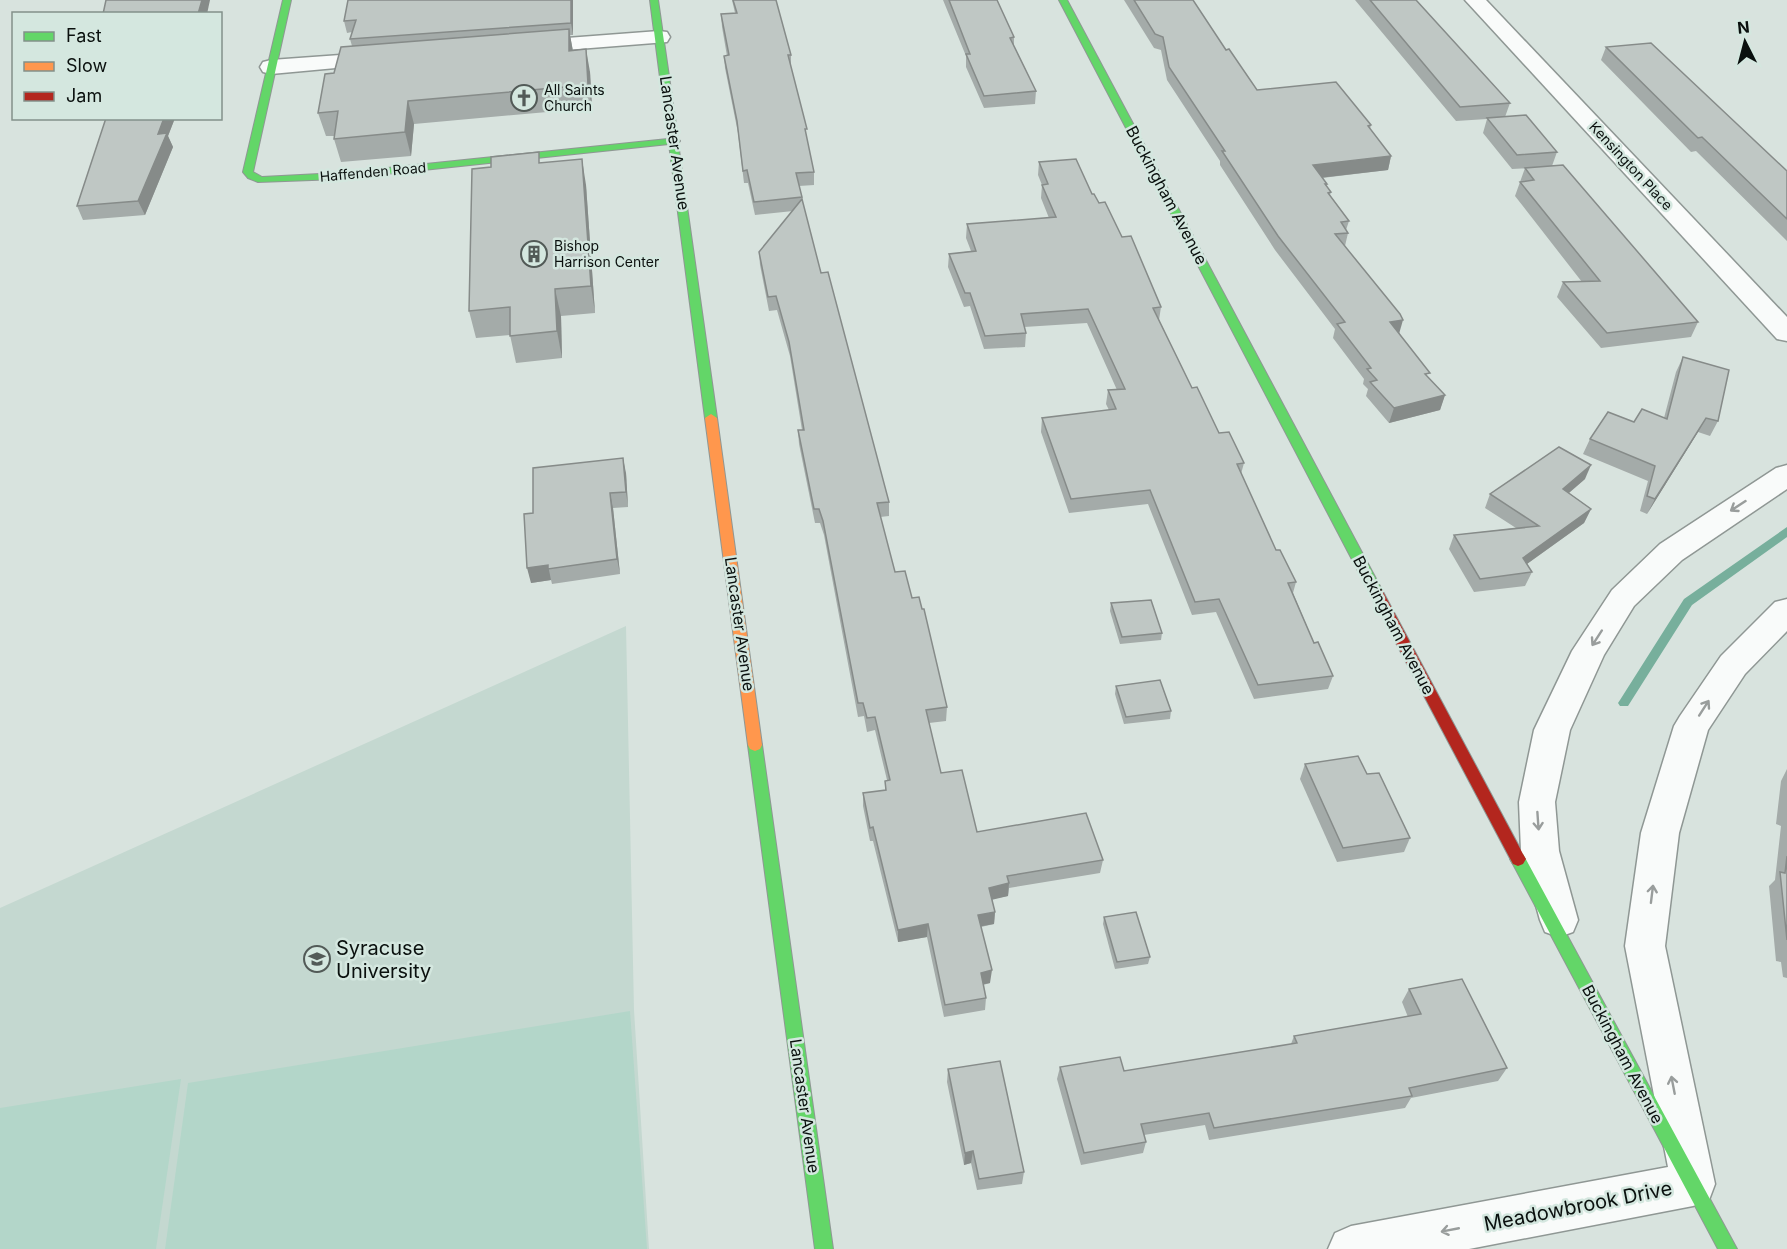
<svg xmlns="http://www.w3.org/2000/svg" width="1787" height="1249" viewBox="0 0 1787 1249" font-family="Inter,sans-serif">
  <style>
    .built { fill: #c4d8d0 }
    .green { fill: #b3d6c9 }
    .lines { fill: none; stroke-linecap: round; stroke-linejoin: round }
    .stream { fill: #77af9c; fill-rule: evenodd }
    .street-casing { stroke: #8f9794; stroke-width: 3 }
    .fast-casing { stroke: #8f9794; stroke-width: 2 }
    .slow-casing { stroke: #8f9794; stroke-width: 2 }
    .jam-casing { stroke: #8f9794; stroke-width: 2 }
    .street { fill: #f9fbfa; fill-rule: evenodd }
    .fast { fill: #63d668; fill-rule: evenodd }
    .slow { fill: #ff974d; fill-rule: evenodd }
    .jam { fill: #b3261e; fill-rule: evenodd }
    .wall { fill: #a4aba9 }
    .shaded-wall { fill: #868b89 }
    .building { fill: #bfc7c4; stroke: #868b89; stroke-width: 1.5 }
    .oneway { stroke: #999d9c }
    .labels { text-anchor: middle; stroke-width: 5; stroke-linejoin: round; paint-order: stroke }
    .far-poi-label { font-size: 14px; fill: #0a100e; stroke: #d4e7df; text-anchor: start }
    .far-street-label { font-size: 14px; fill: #0a100e; stroke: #d4e7df }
    .street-label { font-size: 16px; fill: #0a100e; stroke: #d4e7df }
    .near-poi-label { font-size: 20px; fill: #0a100e; stroke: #d4e7df; text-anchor: start }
    .near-street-label { font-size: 20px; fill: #0a100e; stroke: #d4e7df }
  </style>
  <rect width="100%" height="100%" fill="#d8e3de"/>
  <polygon class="built" points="626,626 634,1010 649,1249 0,1249 0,908"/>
  <g class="green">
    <polygon points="630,1011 647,1249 165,1249 188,1083"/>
    <polygon points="181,1079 156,1249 0,1249 0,1108"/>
  </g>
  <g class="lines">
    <polygon class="stream" points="1787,527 1787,537 1692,605 1628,706 1620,706 1618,703 1620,700 1684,599"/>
    <defs>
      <g id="street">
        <polygon points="1465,0 1486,0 1787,317 1787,341 1777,339"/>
        <polygon points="659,31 667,32 670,37 667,42 527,53 519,52 516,47 519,42 527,41"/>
        <polygon points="382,52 390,53 393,58 390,63 271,74 263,72 260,67 263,62 271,60"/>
        <polygon points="1787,465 1787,489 1682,560 1634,606 1604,655 1570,730 1555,802 1559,851 1578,920 1573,932 1559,937 1545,932 1540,920 1521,851 1519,802 1534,730 1572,651 1612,590 1660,544 1776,468"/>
        <polygon points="1787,599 1787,631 1745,674 1708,730 1679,833 1665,946 1715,1184 1709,1200 1693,1206 1469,1249 1328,1249 1335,1233 1351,1226 1668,1167 1625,946 1641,833 1674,726 1680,716 1721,656 1775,602"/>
      </g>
      <g id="fast">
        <polygon points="283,0 291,0 253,172 262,177 339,173 668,139 650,0 658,0 678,139 680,141 678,143 717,418 715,421 711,422 705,418 669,144 339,179 258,182 248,178 243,172"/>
        <polygon points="1059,0 1067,0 1382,590 1380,593 1370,593 1368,590"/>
        <polygon points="755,739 760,741 762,745 833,1249 815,1249 748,745 750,741"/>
        <polygon points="1518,852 1523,854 1737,1249 1718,1249 1513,864 1510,859 1513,854"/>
      </g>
      <polygon id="slow" points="711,414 717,418 762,745 760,749 755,751 750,749 748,745 705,418"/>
      <polygon id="jam" points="1375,585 1382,590 1523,854 1526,859 1523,864 1518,866 1513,864 1368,590"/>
    </defs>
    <use href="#street" class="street-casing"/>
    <use href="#fast" class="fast-casing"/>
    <use href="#slow" class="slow-casing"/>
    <use href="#jam" class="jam-casing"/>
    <use href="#street" class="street"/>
    <use href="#fast" class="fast"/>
    <use href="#slow" class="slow"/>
    <use href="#jam" class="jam"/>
  </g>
  <g class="wall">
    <polygon points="348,0 573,0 573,35 570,35 573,51 590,72 592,108 414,124 411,156 341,162 334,139 334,136 326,136 318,113 334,73 352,46 350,39 352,32 347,33 344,21"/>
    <polygon points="732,0 776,0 791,55 791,68 814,172 814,185 799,186 802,200 821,273 889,502 889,516 880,517 895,572 912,598 922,609 947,707 946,721 929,723 941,773 977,832 1103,860 1100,873 1009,888 1008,896 992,899 995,912 994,924 981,927 990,983 983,985 986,998 985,1010 944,1017 927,937 898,942 873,841 870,841 863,806 863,793 885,790 885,781 887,780 875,730 867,732 864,716 858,717 824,535 820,523 815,523 799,444 798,430 802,430 790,356 777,310 769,311 760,265 759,252 793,211 755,215 748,183 744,183 738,133 725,68 724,56 727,56 722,27 721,14 735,13"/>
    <polygon points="943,0 997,0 1014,37 1014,46 1036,91 1035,104 984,108 966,67 966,56"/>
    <polygon points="1124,0 1193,0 1226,50 1257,90 1371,125 1370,129 1391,156 1388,170 1322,178 1327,184 1326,186 1331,192 1330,195 1349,221 1346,230 1348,233 1345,246 1399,333 1428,378 1445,395 1440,410 1389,423 1366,396 1368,389 1363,384 1364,379 1333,338 1335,329 1275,250 1220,165 1220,161 1167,80 1161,50 1154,48"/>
    <polygon points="1355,0 1416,0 1510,103 1505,117 1557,152 1552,166 1698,322 1691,337 1601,348 1557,297 1563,282 1582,282 1515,196 1525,168 1532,168 1512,169 1483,133 1487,119 1456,121"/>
    <polygon points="1606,47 1787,171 1787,241 1696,151 1691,152 1601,60"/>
    <polygon points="106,118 175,118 168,136 173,147 145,215 83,220 77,206"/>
    <polygon points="541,162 586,185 595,313 561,316 562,358 516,363 510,335 476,338 469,311"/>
    <polygon points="1039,162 1092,194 1122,237 1161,307 1159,320 1192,388 1219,433 1244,463 1241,474 1276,550 1296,582 1293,593 1314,643 1333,676 1328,689 1254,699 1216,612 1192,615 1148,504 1069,513 1041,432 1042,418 1109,410 1106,404 1108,390 1117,390 1087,323 1024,327 1026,333 1025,347 984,349 970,306 964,307 948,267 949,254 971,251 966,238 967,224 1049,218 1041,198 1042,185 1038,175"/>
    <polygon points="1683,357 1718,421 1710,436 1698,432 1647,514 1640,511 1648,481 1583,454 1590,439 1634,422 1664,418 1676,372"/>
    <polygon points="626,473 628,507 613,508 620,574 552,584 551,580 531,583 533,513"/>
    <polygon points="1585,479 1569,493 1591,509 1584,523 1527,564 1532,572 1525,586 1474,592 1449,549 1454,535 1516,528 1485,508 1490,494"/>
    <polygon points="1111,603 1162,633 1161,640 1120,644 1110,611"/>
    <polygon points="1116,686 1171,711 1170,719 1124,724 1115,694"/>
    <polygon points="1305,764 1367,774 1410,838 1404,852 1337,862 1300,779"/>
    <polygon points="1787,769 1787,978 1783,977 1781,962 1776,961 1769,886 1775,880 1781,826 1776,824 1781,781"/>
    <polygon points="1104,917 1150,957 1148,964 1115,969 1103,924"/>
    <polygon points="1409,989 1507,1068 1498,1081 1411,1098 1405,1108 1209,1140 1205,1125 1144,1135 1146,1142 1143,1153 1081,1165 1057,1079 1060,1067 1124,1071 1291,1044 1294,1036 1408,1017 1402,1002"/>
    <polygon points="948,1069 1024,1172 1022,1184 977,1190 971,1163 964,1165 947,1082"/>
  </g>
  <g class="shaded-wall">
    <polygon points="202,0 210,0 207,14 198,14"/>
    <polygon points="571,0 573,0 573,35 571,23"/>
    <polygon points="569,29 573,52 569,51"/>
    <polygon points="586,49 590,72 592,108 588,85"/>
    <polygon points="408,101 414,124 411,156 405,132"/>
    <polygon points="164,118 175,118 168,136 173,147 145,215 138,201 158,134"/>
    <polygon points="1391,156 1388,170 1310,179 1313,165"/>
    <polygon points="582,159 586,185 595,313 591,286"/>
    <polygon points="555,289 561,316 562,358 557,331"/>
    <polygon points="1403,320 1399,334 1390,322"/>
    <polygon points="1445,395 1440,410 1389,423 1394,408"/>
    <polygon points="1706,418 1698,432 1647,514 1655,499"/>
    <polygon points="623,458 626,473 628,507 626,492"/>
    <polygon points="1591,465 1585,479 1557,503 1563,489"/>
    <polygon points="610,493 613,508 620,574 617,559"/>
    <polygon points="1591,509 1584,523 1517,571 1523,558"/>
    <polygon points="548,565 551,580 531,583 527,568"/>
    <polygon points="1009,883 1008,896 987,901 989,888"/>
    <polygon points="995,912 994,924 977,927 978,915"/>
    <polygon points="928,924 927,937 898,942 898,930"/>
    <polygon points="992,970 990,983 980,985 981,973"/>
    <polygon points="973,1151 971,1163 964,1165 965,1153"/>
  </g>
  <g class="building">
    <polygon points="106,0 202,0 198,14 103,14"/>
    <polygon points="348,0 571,0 571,23 350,39 356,20 344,21"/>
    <polygon points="733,0 776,0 791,55 788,55 807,129 805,129 814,172 796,173 802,197 754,202 747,170 743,171 737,121 724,56 729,55 721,14 737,13"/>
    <polygon points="949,0 997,0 1014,37 1010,38 1036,91 984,96 966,54 970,54"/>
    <polygon points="1134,0 1193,0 1226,50 1229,49 1257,90 1336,82 1371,125 1368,126 1391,156 1313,165 1327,184 1325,184 1331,192 1328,193 1349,221 1341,222 1348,233 1335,234 1400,314 1403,320 1390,322 1430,373 1425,374 1445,395 1394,408 1370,382 1377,380 1367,369 1371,368 1337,324 1345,322 1278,236 1222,151 1225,151 1169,67 1163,37 1155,34"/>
    <polygon points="1370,0 1416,0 1510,103 1460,107"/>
    <polygon points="569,29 569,51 586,49 588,85 408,101 405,132 334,139 338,111 318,113 325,74 334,73 341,47"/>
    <polygon points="1651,43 1787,171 1787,219 1702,137 1698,138 1606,47"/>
    <polygon points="1526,115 1557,152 1517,155 1487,118"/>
    <polygon points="106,118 164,118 158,134 167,133 138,201 77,206"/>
    <polygon points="539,152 539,163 582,159 591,286 555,289 557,331 510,336 510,307 469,311 472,169 491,167 491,157"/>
    <polygon points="1076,159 1092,194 1094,194 1099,203 1105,202 1122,237 1131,236 1161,307 1153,308 1192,388 1197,387 1219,433 1229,432 1244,463 1237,464 1276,550 1280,550 1296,582 1288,583 1314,643 1318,642 1333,676 1258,685 1219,599 1195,602 1150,490 1071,499 1042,418 1116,409 1108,390 1125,389 1088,309 1021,314 1026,333 985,336 970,293 965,293 949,254 976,251 967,224 1056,217 1042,185 1048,184 1039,162"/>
    <polygon points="1563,165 1698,322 1607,333 1563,282 1600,281 1520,182 1534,180 1525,168"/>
    <polygon points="802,199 821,273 828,272 889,502 877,503 895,572 905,571 912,598 919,597 922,609 924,609 947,707 926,710 941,773 962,770 977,832 1086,813 1103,860 1007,876 1009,883 989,888 995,912 978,915 992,970 981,973 986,998 945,1005 928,924 898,930 873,827 870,828 863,793 886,790 885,781 890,780 875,717 867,718 863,703 858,703 823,521 819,509 814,509 798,430 804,430 789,342 776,296 768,297 759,252"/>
    <polygon points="1683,357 1729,370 1718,421 1706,418 1655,499 1647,496 1655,466 1590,439 1608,412 1634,422 1642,409 1667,419"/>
    <polygon points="1559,447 1591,465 1563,489 1591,509 1523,558 1532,572 1480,579 1454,535 1539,526 1490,494"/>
    <polygon points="623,458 626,492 610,493 617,559 548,569 548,565 527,568 524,514 533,513 533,468"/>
    <polygon points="1151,600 1162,633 1122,637 1111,603"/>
    <polygon points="1160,680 1171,711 1126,717 1116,686"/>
    <polygon points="1358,756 1367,774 1379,773 1410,838 1343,848 1305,764"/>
    <polygon points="1787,856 1787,940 1780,872 1785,873"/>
    <polygon points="1136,912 1150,957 1117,962 1104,917"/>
    <polygon points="1462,979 1507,1068 1409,1088 1412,1096 1214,1128 1209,1113 1141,1124 1146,1142 1084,1153 1060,1067 1120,1057 1124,1071 1297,1043 1294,1036 1421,1014 1409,989"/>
    <polygon points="1000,1061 1024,1172 979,1179 973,1151 965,1153 948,1069"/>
  </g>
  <defs><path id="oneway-shaft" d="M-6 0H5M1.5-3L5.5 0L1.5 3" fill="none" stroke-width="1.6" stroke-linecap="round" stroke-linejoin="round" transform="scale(1.5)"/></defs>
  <g class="oneway">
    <use href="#oneway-shaft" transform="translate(1738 506) rotate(147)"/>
    <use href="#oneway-shaft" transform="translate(1597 638) rotate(123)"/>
    <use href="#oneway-shaft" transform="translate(1704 708) rotate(-57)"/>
    <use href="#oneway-shaft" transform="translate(1538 821) rotate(86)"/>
    <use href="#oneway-shaft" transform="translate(1652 894) rotate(-83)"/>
    <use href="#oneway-shaft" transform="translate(1673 1085) rotate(-101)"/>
    <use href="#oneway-shaft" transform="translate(1450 1230) rotate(169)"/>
  </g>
  <defs>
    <symbol id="church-ring" viewBox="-11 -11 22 22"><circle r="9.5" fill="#d4e7df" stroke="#525a57" stroke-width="1.5"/><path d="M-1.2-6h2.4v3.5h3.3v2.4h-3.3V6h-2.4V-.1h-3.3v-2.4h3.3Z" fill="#525a57"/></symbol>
    <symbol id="building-ring" viewBox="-11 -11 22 22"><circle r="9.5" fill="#d4e7df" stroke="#525a57" stroke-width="1.5"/><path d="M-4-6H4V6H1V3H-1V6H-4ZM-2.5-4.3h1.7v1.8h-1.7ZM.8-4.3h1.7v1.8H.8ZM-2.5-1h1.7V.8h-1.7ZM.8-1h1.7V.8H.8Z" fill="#525a57"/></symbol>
    <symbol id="university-ring" viewBox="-11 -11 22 22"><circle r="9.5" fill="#d4e7df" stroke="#525a57" stroke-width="1.5"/><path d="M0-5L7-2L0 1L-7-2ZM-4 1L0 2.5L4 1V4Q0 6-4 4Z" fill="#525a57"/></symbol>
  </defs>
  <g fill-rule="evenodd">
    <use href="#church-ring" x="509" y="83" width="30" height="30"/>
    <use href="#building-ring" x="519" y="239" width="30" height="30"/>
    <use href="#university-ring" x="302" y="944" width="30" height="30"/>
  </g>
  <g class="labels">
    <g class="far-poi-label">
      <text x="544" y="95">All Saints<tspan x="544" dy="16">Church</tspan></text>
      <text x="554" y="251">Bishop<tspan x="554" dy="16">Harrison Center</tspan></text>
    </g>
    <g class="far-street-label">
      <text transform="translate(1631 166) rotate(47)" y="5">Kensington Place</text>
      <text transform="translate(373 172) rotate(-5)" y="5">Haffenden Road</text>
    </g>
    <g class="street-label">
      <text transform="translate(675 143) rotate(82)" y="6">Lancaster Avenue</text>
      <text transform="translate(1167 195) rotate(62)" y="6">Buckingham Avenue</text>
      <text transform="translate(740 624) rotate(82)" y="6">Lancaster Avenue</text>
      <text transform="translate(1394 625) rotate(62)" y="6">Buckingham Avenue</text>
      <text transform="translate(1623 1054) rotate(62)" y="6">Buckingham Avenue</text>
      <text transform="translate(805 1106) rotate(82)" y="6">Lancaster Avenue</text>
    </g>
    <g class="near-poi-label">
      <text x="336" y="955">Syracuse<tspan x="336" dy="23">University</tspan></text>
    </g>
    <g class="near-street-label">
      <text transform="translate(1578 1206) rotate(-11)" y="7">Meadowbrook Drive</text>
    </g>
  </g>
  <rect x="12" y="12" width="210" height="108" fill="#d4e7df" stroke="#83918b" stroke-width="1.5"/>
  <rect x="24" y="32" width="30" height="9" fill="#63d668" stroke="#83918b" stroke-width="1.5"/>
  <text x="66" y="42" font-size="18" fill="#0a100e">Fast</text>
  <rect x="24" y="62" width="30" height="9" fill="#ff974d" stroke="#83918b" stroke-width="1.5"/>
  <text x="66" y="72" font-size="18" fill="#0a100e">Slow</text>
  <rect x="24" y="92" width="30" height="9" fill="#b3261e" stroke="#83918b" stroke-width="1.5"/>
  <text x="66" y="102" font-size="18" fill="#0a100e">Jam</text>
  <g transform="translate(1745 42) rotate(354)" stroke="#d4e7df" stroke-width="4.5" paint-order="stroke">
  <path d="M0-4.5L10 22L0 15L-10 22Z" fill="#0a100e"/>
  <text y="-9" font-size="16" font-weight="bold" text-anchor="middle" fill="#0a100e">N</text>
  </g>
</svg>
